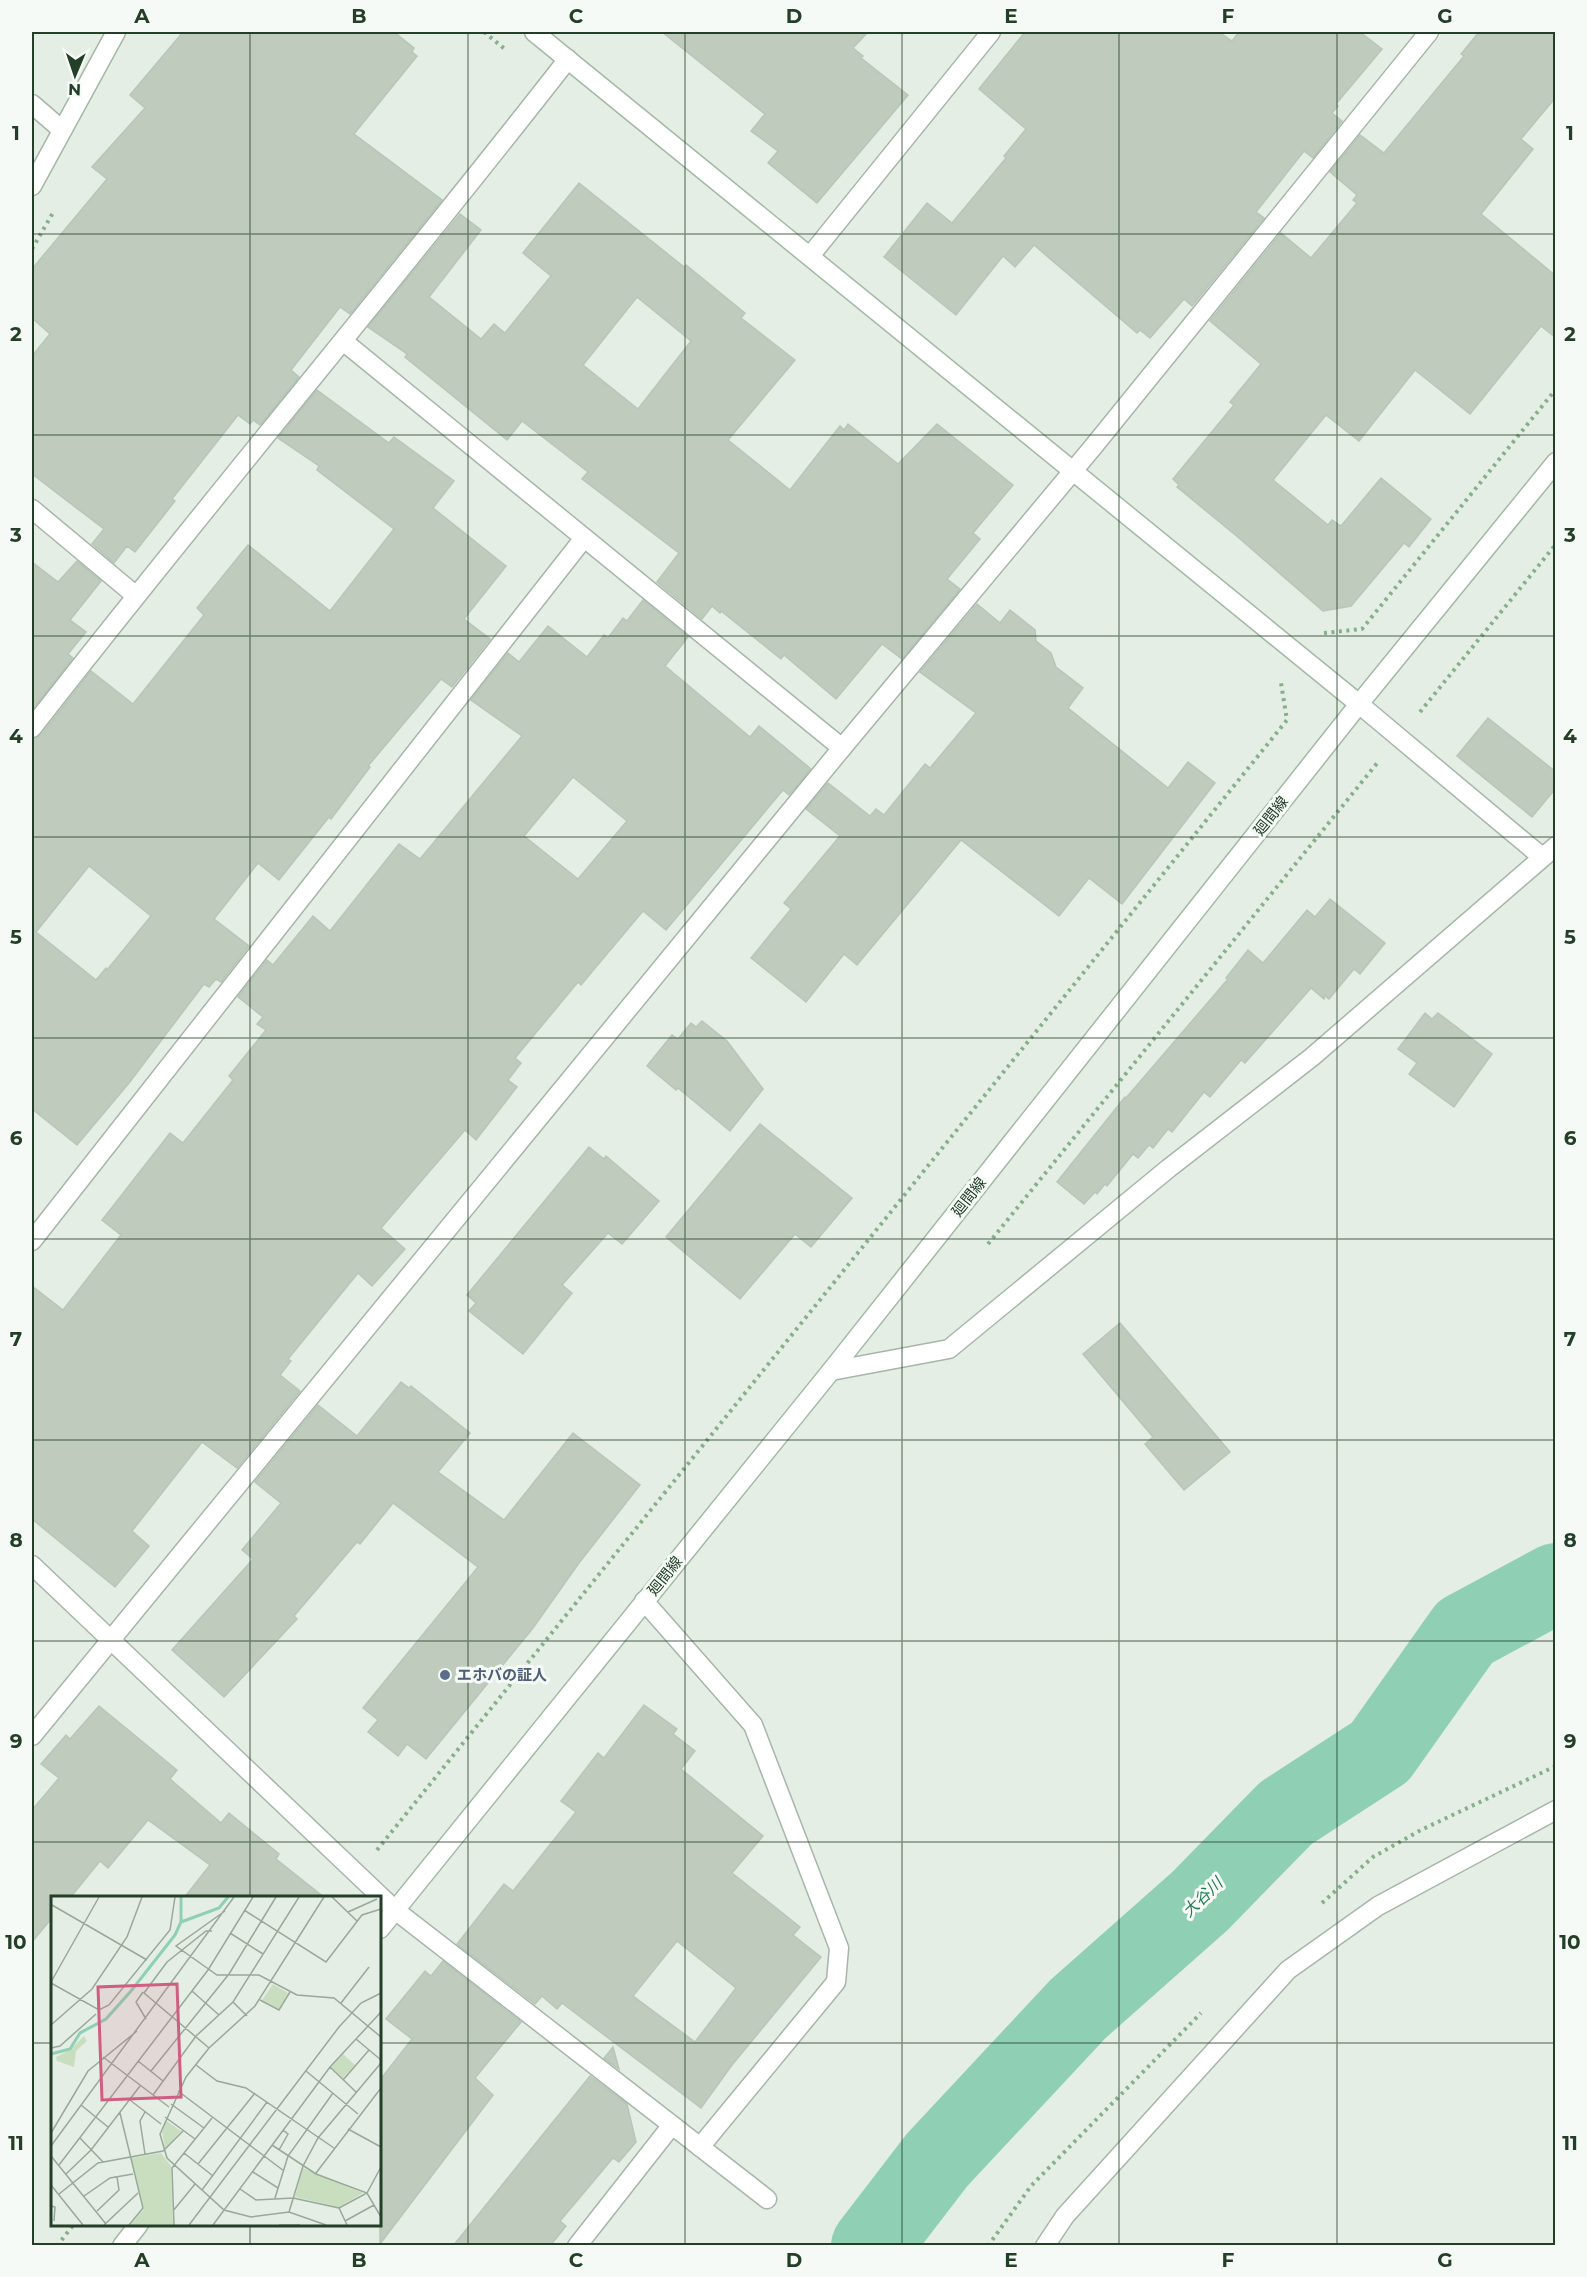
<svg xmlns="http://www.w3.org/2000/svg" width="1587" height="2277" viewBox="0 0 1587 2277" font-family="Montserrat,'Noto Sans JP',sans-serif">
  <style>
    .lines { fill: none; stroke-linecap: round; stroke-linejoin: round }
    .river { stroke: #8fd0b4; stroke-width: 80 }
    .building { fill: #becbbd; stroke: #b7c7b7; stroke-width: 1.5; fill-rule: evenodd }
    .street-casing { stroke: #a7b6a9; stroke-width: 21 }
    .secondary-casing { stroke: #a3b9a5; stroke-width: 21 }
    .path { stroke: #86b08a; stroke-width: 4; stroke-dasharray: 3 4.5; stroke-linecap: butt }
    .street { stroke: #fff; stroke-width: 18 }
    .secondary { stroke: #fff; stroke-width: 18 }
    .grid { fill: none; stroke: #243f28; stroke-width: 1.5; stroke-opacity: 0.55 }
    .service-dot { fill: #5c6f8a; stroke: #f6faf6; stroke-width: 2 }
    .labels { text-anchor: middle; stroke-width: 6; stroke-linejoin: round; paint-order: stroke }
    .street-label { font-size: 15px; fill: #243f28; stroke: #f6faf6 }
    .service-label { font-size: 15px; font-weight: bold; fill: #4e5e75; stroke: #f6faf6; text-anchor: start }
    .water-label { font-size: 16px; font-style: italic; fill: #207a54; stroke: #f6faf6 }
    .inset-river { fill: none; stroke: #8fd0b4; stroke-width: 3 }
    .inset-road { fill: none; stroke: #98a899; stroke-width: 1.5 }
    .view { fill: #d05e82; fill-opacity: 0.15; stroke: #d05e82; stroke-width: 3 }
    .inset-edge { fill: none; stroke: #243f28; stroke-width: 3 }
    .neatline { fill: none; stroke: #243f28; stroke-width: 2 }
    .grid-label { font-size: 20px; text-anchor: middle; font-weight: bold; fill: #243f28 }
  </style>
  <rect width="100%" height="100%" fill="#e5eee5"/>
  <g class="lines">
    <polyline class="river" points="871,2246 937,2160 1078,2009 1200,1901 1286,1813 1380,1752 1465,1632 1556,1583"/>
  </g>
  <g class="building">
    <polygon points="183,32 394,32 414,48 412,52 417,56 354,134 442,200 350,314 340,307 291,370 299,377 260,425 253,420 250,424 238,415 172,499 175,501 135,552 127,546 114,563 92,544 104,529 32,474 32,356 50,334 32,318 32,269 107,179 92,167 145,108 130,95"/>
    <polygon points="662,32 868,32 853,48 863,56 861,58 908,95 817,203 768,163 778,151 751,131 765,114"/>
    <polygon points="1025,32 1219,32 1232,41 1239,32 1360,32 1382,49 1336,104 1338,106 1332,113 1342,121 1313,158 1304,151 1256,212 1264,218 1192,306 1184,299 1150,338 1140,330 1137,333 1034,245 1015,267 1003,256 956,315 884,257 927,203 952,223 1006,158 1004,156 1026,129 979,89"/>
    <polygon points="1479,32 1556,32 1556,97 1521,139 1533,149 1481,214 1556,276 1556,338 1541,326 1470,414 1415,370 1359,441 1326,415 1273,480 1328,525 1332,520 1341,526 1381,478 1431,519 1409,547 1404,543 1351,606 1323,611 1239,538 1177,487 1179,485 1173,479 1234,405 1230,402 1261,364 1210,321 1281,233 1311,258 1357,203 1353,200 1357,195 1330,172 1360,135 1384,153 1464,56 1461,54"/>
    <path d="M579,183L684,267L686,265L745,313L741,318L795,360L728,440L790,490L840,426L844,430L848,424L898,464L937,424L1013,485L973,533L980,539L947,579L960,589L902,659L882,644L836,699L784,655L781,659L721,611L720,613L712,606L702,619L657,582L679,553L582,479L588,472L522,421L507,440L405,357L407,354L368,327L460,214L481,230L429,297L481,339L494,324L505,333L551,276L523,253ZM637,297L691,341L638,409L583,365Z"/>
    <path d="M317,390L389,443L394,437L454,481L433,508L506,566L464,619L490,639L452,687L441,679L368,766L370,767L331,819L329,817L279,880L258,863L214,919L249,946L221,982L216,979L209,987L204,984L129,1083L77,1145L32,1109V739L41,735L91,671L133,704L204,615L197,608L248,545L330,611L394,529L317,470L319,466L278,438ZM89,866L151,916L107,970L106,968L96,980L36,932Z"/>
    <polygon points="77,561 101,581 70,620 86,632 68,654 73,658 32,710 32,562 58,582"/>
    <path d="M643,600L688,637L665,666L750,737L759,726L811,769L789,795L783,790L666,930L643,911L581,985L578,982L515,1058L521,1063L508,1080L517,1087L476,1140L465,1130L381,1228L405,1249L372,1286L358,1273L288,1359L291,1361L280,1375L300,1391L237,1468L202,1442L132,1531L149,1546L115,1587L32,1519V1286L63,1310L121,1235L102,1220L170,1133L183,1143L233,1080L229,1076L266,1030L257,1024L263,1017L238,997L267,960L273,965L313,916L330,931L399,844L420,859L522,736L471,700L508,653L519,662L548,626L587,657L604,635L608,638L623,618L627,621ZM573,777L627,821L578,879L524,836Z"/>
    <polygon points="977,604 1000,623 1010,610 1035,630 1036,641 1051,653 1056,667 1083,688 1068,708 1168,788 1188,762 1215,783 1122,904 1089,878 1059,916 961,840 857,965 844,954 806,1002 751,958 791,909 784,903 840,836 806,809 828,783 870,816 876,809 884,815 925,764 930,768 976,713 920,672"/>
    <polygon points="1488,718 1556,772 1556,788 1532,817 1457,756"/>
    <polygon points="1330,899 1385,943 1360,974 1354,969 1329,999 1325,996 1324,999 1311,988 1245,1063 1241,1060 1210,1097 1204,1092 1172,1132 1168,1129 1153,1148 1149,1145 1138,1158 1133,1154 1107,1186 1105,1184 1097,1194 1095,1192 1084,1204 1057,1182 1125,1097 1126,1098 1228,979 1226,978 1248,950 1263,963 1307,910 1315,917"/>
    <polygon points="1425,1013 1432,1019 1438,1013 1492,1054 1454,1107 1409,1074 1417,1063 1398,1049"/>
    <polygon points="702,1021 727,1041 763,1089 730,1131 678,1088 676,1090 647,1066 672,1035 678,1039 691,1023 696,1027"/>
    <polygon points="760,1124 852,1198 811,1247 795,1234 740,1299 666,1237"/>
    <polygon points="589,1147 604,1159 606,1156 659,1201 622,1244 608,1233 562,1285 572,1293 523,1354 469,1311 476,1303 467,1295"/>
    <polygon points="1120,1323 1230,1452 1184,1490 1145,1444 1153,1437 1083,1354"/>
    <polygon points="401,1382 409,1388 411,1386 470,1433 438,1472 504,1520 573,1433 640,1485 579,1563 533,1628 426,1759 407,1744 398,1756 368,1732 378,1720 363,1708 478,1567 393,1503 360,1544 357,1542 294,1616 297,1619 224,1697 172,1650 253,1559 242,1550 281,1503 255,1482 318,1405 357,1436"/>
    <path d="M644,1705L677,1729L673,1734L695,1751L681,1769L763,1836L732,1873L800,1927L793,1935L821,1957L732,2065L701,2108L562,2003L557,2009L542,1996L535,2004L457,1944L504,1884L513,1891L576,1812L561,1801L598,1753L604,1758ZM677,1941L736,1988L695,2042L633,1996Z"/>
    <polygon points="99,1706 177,1770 170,1779 221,1823 229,1813 279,1854 276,1859 325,1898 184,1898 210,1865 148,1820 108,1868 100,1861 70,1898 52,1898 52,1918 32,1942 32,1810 59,1778 41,1764 66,1735 70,1739"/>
    <polygon points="443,1961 521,2022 475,2078 493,2095 380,2244 380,2080 412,2039 386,2019 425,1971 431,1976"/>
    <polygon points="613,2047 619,2069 604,2058"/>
    <polygon points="590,2076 627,2104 636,2142 619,2162 613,2158 560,2221 566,2226 550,2246 453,2246"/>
  </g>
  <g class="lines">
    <defs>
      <g id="street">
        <polyline points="32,104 62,130"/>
        <polyline points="810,256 991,32"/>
        <polyline points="343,341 842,748"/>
        <polyline points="32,509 135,595"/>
        <polyline points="1359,704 1542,857"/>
        <path d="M32,728C207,503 392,285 568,59"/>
        <polyline points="32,1241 584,538"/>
        <polyline points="831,1371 949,1349 1169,1168 1312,1057 1556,846"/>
        <polyline points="32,1565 395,1910 672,2125 577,2246"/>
        <polyline points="644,1601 753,1725 839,1948 836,1982 700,2147"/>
        <polyline points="32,1736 842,748 1093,447 1429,32"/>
        <polyline points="672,2125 767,2199"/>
        <polyline points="1045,2246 1065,2216 1288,1970 1378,1906 1556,1810"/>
      </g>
      <g id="secondary">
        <polyline points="534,32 1359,704"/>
        <polyline points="32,186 116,32"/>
        <polyline points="380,1929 831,1371 1359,704 1556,462"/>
        <polyline points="122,2246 139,2224"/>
      </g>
    </defs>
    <use href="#street" class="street-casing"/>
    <use href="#secondary" class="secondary-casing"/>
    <g class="path">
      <polyline points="484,32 506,50"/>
      <polyline points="32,249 54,211"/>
      <polyline points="1324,633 1362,629 1556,389"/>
      <polyline points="1420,712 1556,544"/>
      <polyline points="988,1244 1378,762"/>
      <polyline points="377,1850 1287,720 1281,683"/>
      <polyline points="1322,1903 1373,1857 1421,1830 1556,1766"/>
      <polyline points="57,2246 74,2224"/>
      <polyline points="988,2246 1031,2186 1201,2013"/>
    </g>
    <use href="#street" class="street"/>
    <use href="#secondary" class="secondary"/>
  </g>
  <path class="grid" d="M250,32V1898M468,32V2246M685,32V2246M902,32V2246M1119,32V2246M1337,32V2246M32,234H1556M32,435H1556M32,636H1556M32,837H1556M32,1038H1556M32,1239H1556M32,1440H1556M32,1641H1556M32,1842H1556M32,2043H52M380,2043H1556M250,2224V2246"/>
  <circle class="service-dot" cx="445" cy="1675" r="6"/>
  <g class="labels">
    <g class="street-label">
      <text transform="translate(1271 816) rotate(-52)" y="5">廻間線</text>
      <text transform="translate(969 1197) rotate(-52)" y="5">廻間線</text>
      <text transform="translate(665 1576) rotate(-51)" y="5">廻間線</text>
    </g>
    <g class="service-label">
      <text x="457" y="1680">エホバの証人</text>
    </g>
    <g class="water-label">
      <text transform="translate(1202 1897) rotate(-44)" y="6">大谷川</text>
    </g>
  </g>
  <g transform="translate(51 1896)">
    <rect width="330" height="330" fill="#e5eee5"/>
    <path d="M222,88L237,97L228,113L211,104ZM33,140L36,145L25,155L23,171L6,165L5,161L19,154ZM292,158L304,169L292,182L280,171ZM114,224L130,235L114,252L111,236ZM110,257L120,270L122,329H79L93,313L80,262ZM252,272L312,297L288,311L244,301Z" fill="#c9debf"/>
    <path class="inset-river" d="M130,26L168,12L177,1M0,158L19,153L29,137L55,123L80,95L124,39L130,26V1"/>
    <path class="inset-road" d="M273,1L204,110L158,152L135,181L109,238L116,262L173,314L200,321L238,316L275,329M281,1L306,25M1,9L96,64M193,14L275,66L311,19L330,13M174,15L125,50L166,79H208L246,99L283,102L330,141M297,16L326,3M179,37L212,58M0,86L48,1M0,87L48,114L58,109L119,34L124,1M141,95L168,119M92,96L85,106L95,123M209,104L228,114L239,96M182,106L196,120M290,107L318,71M0,129L41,93L76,41L91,1M305,143L330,164M0,152L9,150L45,118M158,152L93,97L116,66L155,35H161M52,161L118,211M87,165L112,185M145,169L166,185L195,192L283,252M279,171L305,196M100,175L178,78L225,1M255,175L307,218M292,184L318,154M127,195L233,275M102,199L145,140L182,106L248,1M79,204L110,228M120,208L153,232M30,209L57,231M69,217L92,312L78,329M114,221L144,243M297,233L330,251M0,237L37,175L86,135M29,242L52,266M221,249L265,278L316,297L330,321M0,250L183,1M228,254L237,238L232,234M133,257L162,280M94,258L89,225L94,216M0,260L55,328M147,268L204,197M8,269L157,74L202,1M202,276L227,292M265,277L330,192M15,278L40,254L89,190M0,289L32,329M189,293L205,304L242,302L288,312L296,329M151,294L216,206M8,298L47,267L112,255L132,235M33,300L59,282L82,278M224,302L237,260L282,197M0,310L4,311L3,325M288,312L316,297L330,271M46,315L68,294L66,281M122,315L144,288M238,316L252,270L267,242L330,167M294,325L323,309M53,329L87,297M123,329L121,272L161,222M138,329L288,131L310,107L330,97M162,329L279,171L330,116M228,329H249"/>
    <path class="view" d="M126,88L130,201L51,204L47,91Z"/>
    <rect width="330" height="330" class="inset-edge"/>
  </g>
  <rect width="1587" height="2277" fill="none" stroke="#f6faf6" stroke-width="66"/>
  <g transform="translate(75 75) rotate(182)" stroke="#f6faf6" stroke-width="4.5" paint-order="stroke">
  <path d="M0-4.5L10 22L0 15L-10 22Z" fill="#243f28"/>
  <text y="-9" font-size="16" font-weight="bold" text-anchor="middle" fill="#243f28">N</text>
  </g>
  <rect x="33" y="33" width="1521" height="2211" class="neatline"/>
  <g class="grid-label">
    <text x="142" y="23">A</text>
    <text x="359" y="23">B</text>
    <text x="576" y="23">C</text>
    <text x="794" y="23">D</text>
    <text x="1011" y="23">E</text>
    <text x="1228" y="23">F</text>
    <text x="1445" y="23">G</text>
    <text x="16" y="140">1</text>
    <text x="1570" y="140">1</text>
    <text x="16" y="341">2</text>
    <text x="1570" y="341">2</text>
    <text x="16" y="542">3</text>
    <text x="1570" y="542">3</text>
    <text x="16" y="743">4</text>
    <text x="1570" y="743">4</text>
    <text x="16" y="944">5</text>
    <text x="1570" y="944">5</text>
    <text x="16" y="1145">6</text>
    <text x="1570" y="1145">6</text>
    <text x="16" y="1346">7</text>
    <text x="1570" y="1346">7</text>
    <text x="16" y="1547">8</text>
    <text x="1570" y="1547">8</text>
    <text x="16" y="1748">9</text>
    <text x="1570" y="1748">9</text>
    <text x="16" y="1949">10</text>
    <text x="1570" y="1949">10</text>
    <text x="16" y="2150">11</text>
    <text x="1570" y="2150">11</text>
    <text x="142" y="2267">A</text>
    <text x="359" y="2267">B</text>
    <text x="576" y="2267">C</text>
    <text x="794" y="2267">D</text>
    <text x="1011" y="2267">E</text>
    <text x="1228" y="2267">F</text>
    <text x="1445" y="2267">G</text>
  </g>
</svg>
